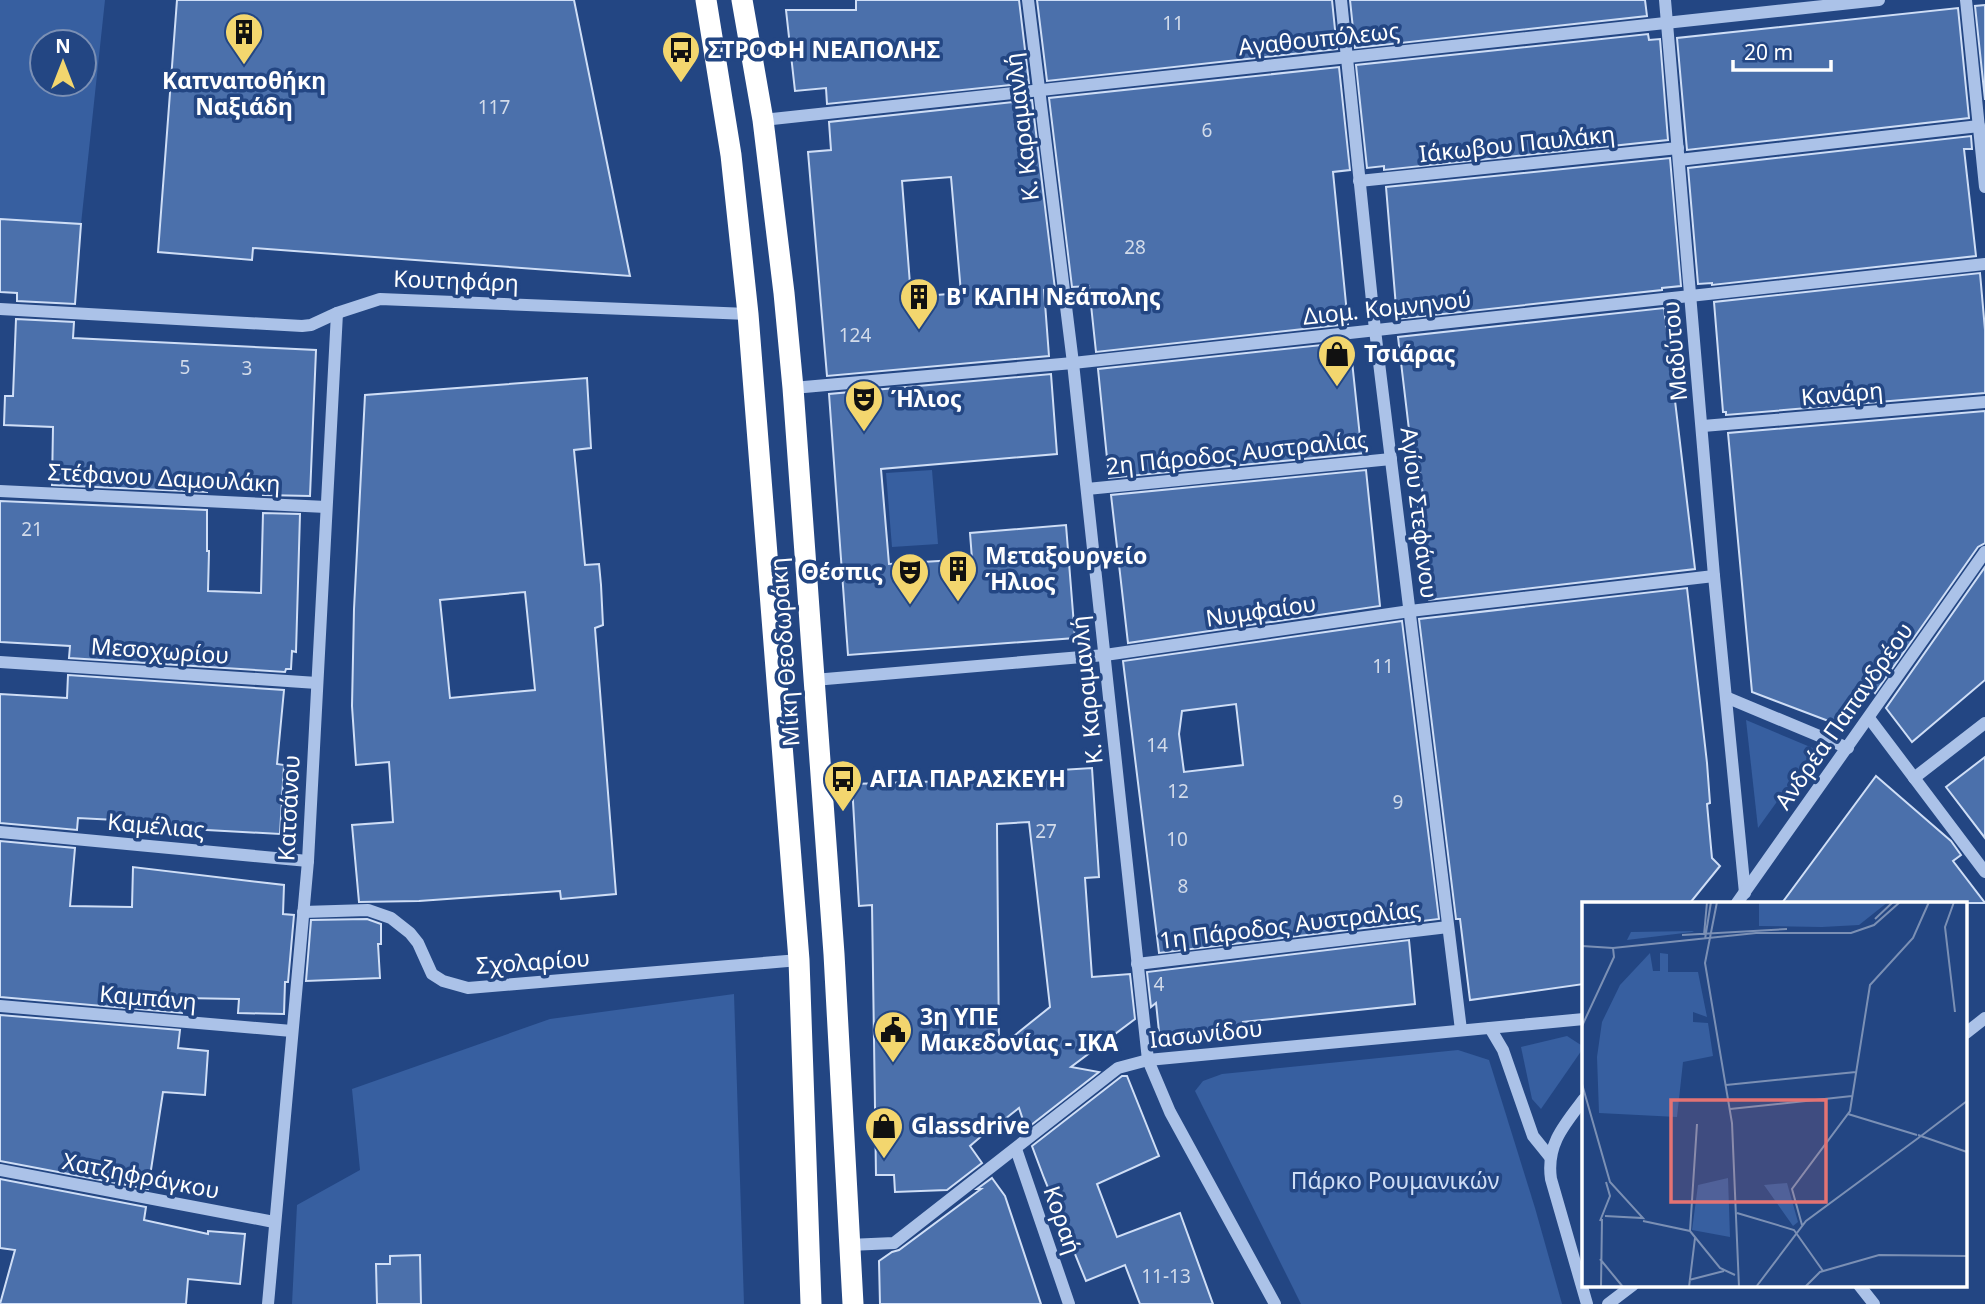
<svg xmlns="http://www.w3.org/2000/svg" width="1985" height="1304" viewBox="0 0 1985 1304" font-family="'Noto Sans',sans-serif">
  <style>
    .green { fill: #375fa0; fill-rule: evenodd }
    .building { fill: #4b70ab; stroke: #cfdef6; stroke-width: 2; fill-rule: evenodd }
    .lines { fill: none; stroke-linecap: round; stroke-linejoin: round }
    .minor { stroke: #abc2e8; stroke-width: 12 }
    .highway { stroke: #fff; stroke-width: 21 }
    .labels { text-anchor: middle; stroke-width: 7; stroke-linejoin: round; paint-order: stroke }
    .number-label { font-size: 19px; fill: #d2dbea }
    .street-label { font-size: 23px; fill: #fff; stroke: #234683 }
    .poi-label { font-size: 23px; font-weight: bold; fill: #fff; stroke: #234683; text-anchor: start }
    .park-label { font-size: 23px; fill: #cfdef6; stroke: #234683 }
    .inset-road { fill: none; stroke: #7b90b5; stroke-width: 2 }
    .view { fill: #e47373; fill-opacity: 0.15; stroke: #e47373; stroke-width: 3.5 }
    .inset-edge { fill: none; stroke: #fff; stroke-width: 3.5 }
  </style>
  <rect width="100%" height="100%" fill="#234683"/>
  <g class="green">
    <path d="M0,0H105L81,224L0,219ZM42,42H84V84H42Z"/>
    <polygon points="932,470 938,544 892,547 886,473"/>
    <polygon points="1746,720 1815,749 1758,828"/>
    <polygon points="734,994 744,1304 292,1304 297,1205 360,1170 352,1089 550,1019"/>
    <polygon points="1567,1036 1584,1047 1541,1109 1532,1099 1521,1047"/>
    <polygon points="1458,1050 1489,1060 1535,1208 1562,1304 1301,1304 1195,1091 1203,1081 1222,1074"/>
  </g>
  <g class="building">
    <polygon points="177,0 574,0 630,276 253,248 252,260 158,252"/>
    <polygon points="856,0 1019,0 1029,83 827,104 826,88 795,91 786,10 856,10"/>
    <polygon points="1037,0 1332,0 1337,49 1047,81"/>
    <polygon points="1350,0 1645,0 1647,16 1355,48"/>
    <polygon points="1985,5 1985,100 1975,6"/>
    <polygon points="1958,8 1969,118 1687,150 1677,38"/>
    <polygon points="1648,34 1649,40 1660,39 1668,140 1384,170 1384,166 1367,168 1356,65"/>
    <polygon points="1339,67 1350,170 1333,172 1348,324 1096,352 1089,286 1072,287 1049,98"/>
    <path d="M1032,100L1055,289L1044,290L1049,356L827,376L808,152L831,150L829,122ZM951,177L961,293L911,297L902,181Z"/>
    <polygon points="1971,136 1972,149 1964,149 1976,256 1712,285 1712,283 1698,284 1688,168"/>
    <polygon points="1670,158 1681,286 1662,288 1662,290 1397,319 1386,187"/>
    <polygon points="0,219 81,224 75,304 17,301 17,293 0,292"/>
    <polygon points="1980,273 1985,330 1985,393 1726,415 1726,412 1723,412 1714,302"/>
    <polygon points="1664,308 1695,569 1429,600 1418,506 1424,505 1418,455 1412,455 1398,337"/>
    <polygon points="16,319 74,322 73,338 316,350 310,496 263,495 264,484 207,482 207,492 52,485 53,427 4,425 5,396 13,396"/>
    <polygon points="1350,342 1360,437 1363,437 1365,453 1109,478 1098,369"/>
    <polygon points="1051,374 1057,454 881,469 889,564 972,559 970,533 1066,525 1075,638 848,655 829,394"/>
    <path d="M587,378L591,448L574,450L585,565L599,564L601,585L603,625L595,628L616,894L561,899L560,891L419,901L359,902L352,825L393,822L389,762L356,765L352,706L354,609L365,395ZM525,592L535,690L450,698L440,600Z"/>
    <polygon points="1985,411 1985,543 1978,547 1875,693 1867,683 1839,725 1752,692 1728,433"/>
    <polygon points="1366,470 1380,606 1128,643 1111,495"/>
    <polygon points="0,501 207,510 207,551 209,551 208,591 261,593 263,513 300,514 296,652 292,651 291,669 286,669 285,672 69,658 70,646 0,642"/>
    <polygon points="1985,567 1985,680 1912,742 1886,708"/>
    <polygon points="1687,588 1707,763 1710,803 1707,804 1712,858 1720,866 1690,903 1584,903 1584,984 1470,1000 1460,919 1456,919 1419,619"/>
    <path d="M1402,621L1439,919L1159,953L1123,661ZM1236,704L1243,765L1184,772L1179,734L1182,711Z"/>
    <polygon points="68,675 284,690 277,764 284,765 280,834 135,826 135,821 78,818 77,830 0,823 0,694 67,698"/>
    <polygon points="1985,757 1985,838 1946,787"/>
    <path d="M1092,768L1099,877L1085,878L1092,977L1130,974L1135,1019L1071,1067L1099,1072L1026,1129L1019,1108L996,1126L983,1130L984,1134L970,1146L982,1163L947,1190L895,1192L894,1175H876L872,905L859,906L852,784L1013,779L1012,773ZM1029,822L1050,1007L999,1048L997,824Z"/>
    <polygon points="1876,776 1951,841 1961,855 1953,861 1985,903 1782,903"/>
    <polygon points="0,841 75,848 70,906 132,907 133,867 284,885 283,914 294,915 288,982 285,982 284,1014 238,1013 239,999 183,998 182,1013 0,997"/>
    <polygon points="367,919 381,924 381,944 378,944 380,978 306,981 311,920"/>
    <polygon points="1409,940 1415,1004 1243,1022 1244,1032 1160,1041 1156,1003 1151,1007 1147,972"/>
    <polygon points="0,1015 180,1030 178,1048 208,1051 205,1095 163,1092 148,1189 0,1161"/>
    <polygon points="1122,1076 1127,1076 1159,1156 1097,1184 1117,1237 1180,1213 1213,1304 1140,1304 1125,1265 1086,1281 1044,1178 1032,1146"/>
    <polygon points="992,1178 1005,1196 1041,1304 880,1304 879,1261 892,1252 899,1250 981,1189 977,1189"/>
    <polygon points="0,1179 146,1207 144,1220 208,1234 208,1231 245,1234 240,1284 188,1279 186,1304 0,1304 15,1250 0,1248"/>
    <polygon points="420,1255 421,1304 377,1304 376,1264 390,1264 390,1256"/>
  </g>
  <g class="lines">
    <g class="minor">
      <polyline points="1028,0 1073,363 1148,1060 1170,1112 1275,1304"/>
      <polyline points="1341,0 1375,330 1461,1030"/>
      <polyline points="1665,0 1714,576 1745,893"/>
      <polyline points="1966,0 1985,187"/>
      <polyline points="763,120 1879,0"/>
      <polyline points="1679,160 1979,126"/>
      <polyline points="1359,181 1678,148"/>
      <polyline points="0,309 302,326 311,325 337,313 380,299 748,314"/>
      <polyline points="793,388 1073,363 1985,264"/>
      <polyline points="1703,426 1985,402"/>
      <polyline points="1087,489 1391,459"/>
      <polyline points="0,491 326,507"/>
      <polyline points="0,662 317,683"/>
      <polyline points="814,680 1105,655 1410,611 1714,576"/>
      <polyline points="1728,698 1848,748"/>
      <polyline points="1869,718 1985,872"/>
      <polyline points="1914,778 1985,723"/>
      <polyline points="0,832 308,861"/>
      <polyline points="1737,903 1985,552"/>
      <polyline points="303,912 368,910 391,918 410,933 418,943 432,974 443,981 468,988 799,960"/>
      <polyline points="1137,964 1448,927"/>
      <polyline points="0,1006 292,1031"/>
      <polyline points="1490,1028 1503,1050 1533,1136 1550,1157"/>
      <polyline points="1966,1033 1985,1018"/>
      <path d="M1584,1099C1564,1125 1546,1145 1551,1179L1587,1304"/>
      <polyline points="1016,1149 1069,1304"/>
      <polyline points="0,1170 274,1222"/>
      <polyline points="849,1245 894,1243 1118,1068 1148,1060 1584,1019"/>
      <polyline points="1859,1285 1874,1304"/>
      <polyline points="268,1304 308,861 337,313"/>
      <polyline points="1608,1304 1633,1285"/>
    </g>
    <g class="highway">
      <polyline points="706,0 731,155 748,314 799,960 811,1304"/>
      <polyline points="742,0 763,120 784,293 793,388 834,954 853,1304"/>
    </g>
  </g>
  <defs>
    <symbol id="building-pin" viewBox="-11 -11 22 30"><path d="M0 17L-7.5 6A9.5 9.5 0 1 1 7.5 6Z" fill="#f3d66e" stroke="#234683"/><path d="M-4-6H4V6H1V3H-1V6H-4ZM-2.5-4.3h1.7v1.8h-1.7ZM.8-4.3h1.7v1.8H.8ZM-2.5-1h1.7V.8h-1.7ZM.8-1h1.7V.8H.8Z" fill="#111"/></symbol>
    <symbol id="bus-pin" viewBox="-11 -11 22 30"><path d="M0 17L-7.5 6A9.5 9.5 0 1 1 7.5 6Z" fill="#f3d66e" stroke="#234683"/><path d="M-5-6H5V4H4V6H2V4H-2V6H-4V4H-5ZM-3.5-4V0h7V-4ZM-3.5 1.2v1.5H-2V1.2ZM2 1.2v1.5H3.5V1.2Z" fill="#111"/></symbol>
    <symbol id="shop-pin" viewBox="-11 -11 22 30"><path d="M0 17L-7.5 6A9.5 9.5 0 1 1 7.5 6Z" fill="#f3d66e" stroke="#234683"/><path d="M-5-2.5h2.3a2.7 3.5 0 0 1 5.4 0H5L5.5 6h-11ZM-1.5-2.5h3a1.5 2.3 0 0 0-3 0Z" fill="#111"/></symbol>
    <symbol id="theatre-pin" viewBox="-11 -11 22 30"><path d="M0 17L-7.5 6A9.5 9.5 0 1 1 7.5 6Z" fill="#f3d66e" stroke="#234683"/><path d="M-5-5.5Q0-4 5-5.5V0Q5 5 0 6Q-5 5-5 0ZM-3.3-2.5H-1v1.5H-3.3ZM1-2.5H3.3v1.5H1ZM-2.8 1Q0 5.5 2.8 1Z" fill="#111"/></symbol>
    <symbol id="civic-pin" viewBox="-11 -11 22 30"><path d="M0 17L-7.5 6A9.5 9.5 0 1 1 7.5 6Z" fill="#f3d66e" stroke="#234683"/><path d="M-.6-6.5H3V-4.5H.6V-3L4-1V1h2V6H-6V1h2V-1L-.6-3ZM-1.2 2.5V6h2.4V2.5Z" fill="#111"/></symbol>
  </defs>
  <g fill-rule="evenodd">
    <use href="#building-pin" x="222" y="10" width="44" height="60"/>
    <use href="#bus-pin" x="659" y="28" width="44" height="60"/>
    <use href="#building-pin" x="897" y="275" width="44" height="60"/>
    <use href="#shop-pin" x="1315" y="332" width="44" height="60"/>
    <use href="#theatre-pin" x="842" y="377" width="44" height="60"/>
    <use href="#building-pin" x="936" y="547" width="44" height="60"/>
    <use href="#theatre-pin" x="888" y="550" width="44" height="60"/>
    <use href="#bus-pin" x="821" y="757" width="44" height="60"/>
    <use href="#civic-pin" x="871" y="1008" width="44" height="60"/>
    <use href="#shop-pin" x="862" y="1104" width="44" height="60"/>
  </g>
  <g class="labels">
    <g class="number-label">
      <text x="1173" y="30">11</text>
      <text x="494" y="114">117</text>
      <text x="1207" y="137">6</text>
      <text x="1135" y="254">28</text>
      <text x="855" y="342">124</text>
      <text x="185" y="374">5</text>
      <text x="247" y="375">3</text>
      <text x="32" y="536">21</text>
      <text x="1383" y="673">11</text>
      <text x="1157" y="752">14</text>
      <text x="1178" y="798">12</text>
      <text x="1398" y="809">9</text>
      <text x="1046" y="838">27</text>
      <text x="1177" y="846">10</text>
      <text x="1183" y="893">8</text>
      <text x="1159" y="991">4</text>
      <text x="1166" y="1283">11-13</text>
    </g>
    <g class="street-label">
      <text transform="translate(1319 39) rotate(-6)" y="8">Αγαθουπόλεως</text>
      <text transform="translate(1022 127) rotate(-97)" y="8">Κ. Καραμανλή</text>
      <text transform="translate(1517 144) rotate(-6)" y="8">Ιάκωβου Παυλάκη</text>
      <text transform="translate(456 281) rotate(2)" y="8">Κουτηφάρη</text>
      <text transform="translate(1387 308) rotate(-6)" y="8">Διομ. Κομνηνού</text>
      <text transform="translate(1675 351) rotate(-95)" y="8">Μαδύτου</text>
      <text transform="translate(1842 394) rotate(-5)" y="8">Κανάρη</text>
      <text transform="translate(1237 453) rotate(-6)" y="8">2η Πάροδος Αυστραλίας</text>
      <text transform="translate(164 478) rotate(3)" y="8">Στέφανου Δαμουλάκη</text>
      <text transform="translate(1419 513) rotate(83)" y="8">Αγίου Στεφάνου</text>
      <text transform="translate(1261 611) rotate(-8)" y="8">Νυμφαίου</text>
      <text transform="translate(160 651) rotate(4)" y="8">Μεσοχωρίου</text>
      <text transform="translate(785 652) rotate(-94)" y="8">Μίκη Θεοδωράκη</text>
      <text transform="translate(1087 690) rotate(-96)" y="8">Κ. Καραμανλή</text>
      <text transform="translate(1844 716) rotate(-55)" y="8">Ανδρέα Παπανδρέου</text>
      <text transform="translate(289 808) rotate(-87)" y="8">Κατσάνου</text>
      <text transform="translate(156 826) rotate(5)" y="8">Καμέλιας</text>
      <text transform="translate(1290 925) rotate(-7)" y="8">1η Πάροδος Αυστραλίας</text>
      <text transform="translate(533 962) rotate(-4)" y="8">Σχολαρίου</text>
      <text transform="translate(148 998) rotate(5)" y="8">Καμπάνη</text>
      <text transform="translate(1206 1034) rotate(-6)" y="8">Ιασωνίδου</text>
      <text transform="translate(141 1176) rotate(11)" y="8">Χατζηφράγκου</text>
      <text transform="translate(1062 1220) rotate(71)" y="8">Κοραή</text>
    </g>
    <g class="poi-label">
      <text x="708" y="58">ΣΤΡΟΦΗ ΝΕΑΠΟΛΗΣ</text>
      <text x="244" y="89" text-anchor="middle">Καπναποθήκη<tspan x="244" dy="26">Ναξιάδη</tspan></text>
      <text x="946" y="305">Β' ΚΑΠΗ Νεάπολης</text>
      <text x="1364" y="362">Τσιάρας</text>
      <text x="891" y="407">Ήλιος</text>
      <text x="985" y="564">Μεταξουργείο<tspan x="985" dy="26">Ήλιος</tspan></text>
      <text x="883" y="580" text-anchor="end">Θέσπις</text>
      <text x="870" y="787">ΑΓΙΑ ΠΑΡΑΣΚΕΥΗ</text>
      <text x="920" y="1025">3η ΥΠΕ<tspan x="920" dy="26">Μακεδονίας - IKA</tspan></text>
      <text x="911" y="1134">Glassdrive</text>
    </g>
    <g class="park-label">
      <text x="1395" y="1189">Πάρκο Ρουμανικών</text>
    </g>
  </g>
  <g transform="translate(1582 902)">
    <rect width="385" height="385" fill="#234683"/>
    <path d="M177,0H306L277,23L240,25L177,24ZM112,29L110,30L45,38L49,30ZM68,51L71,69H78V51L86,52V70H116L125,115L111,110V120L126,121L131,154L101,160L95,215L17,211L15,155L20,120L38,83ZM146,276L148,335L110,328L116,283ZM205,281L216,320L211,324L182,283Z" fill="#375fa0"/>
    <path class="inset-road" d="M135,0L123,61L150,221L157,385M372,0L363,25L373,110M293,17L311,0M100,33L205,27M122,33L125,0M123,37L129,0M0,44L31,46L174,31H269L292,23L318,0M0,124L32,55L31,46M0,182L28,280L61,316L23,314M144,183L274,170M148,207L270,194M266,212L335,233M336,233L385,250M339,234L385,199M155,311L212,328L241,369M18,319L28,294L24,280M61,319L108,329L138,366L153,373M220,323L210,287L268,209L288,83L331,36L347,0M108,329L115,222M18,357L41,385M107,378L142,369M19,385L20,317M107,385L113,336M174,385L224,319L339,234M223,385L238,370L297,353L385,354"/>
    <path class="view" d="M89,198H244V300H89Z"/>
    <rect width="385" height="385" class="inset-edge"/>
  </g>
  <g transform="translate(63 63)"><circle r="33" fill="#234683" stroke="#7b90b5" stroke-width="2"/>
  <path d="M0-5L12 26L0 18L-12 26Z" fill="#f3d66e"/>
  <text y="-10" font-size="19" font-weight="bold" text-anchor="middle" fill="#ffffff">N</text>
  </g>
  <path d="M1733 60v10h98v-10" fill="none" stroke="#ffffff" stroke-width="3.5"/>
  <text x="1744" y="60" font-size="21" fill="#ffffff" stroke="#234683" stroke-width="5" paint-order="stroke">20 m</text>
</svg>
